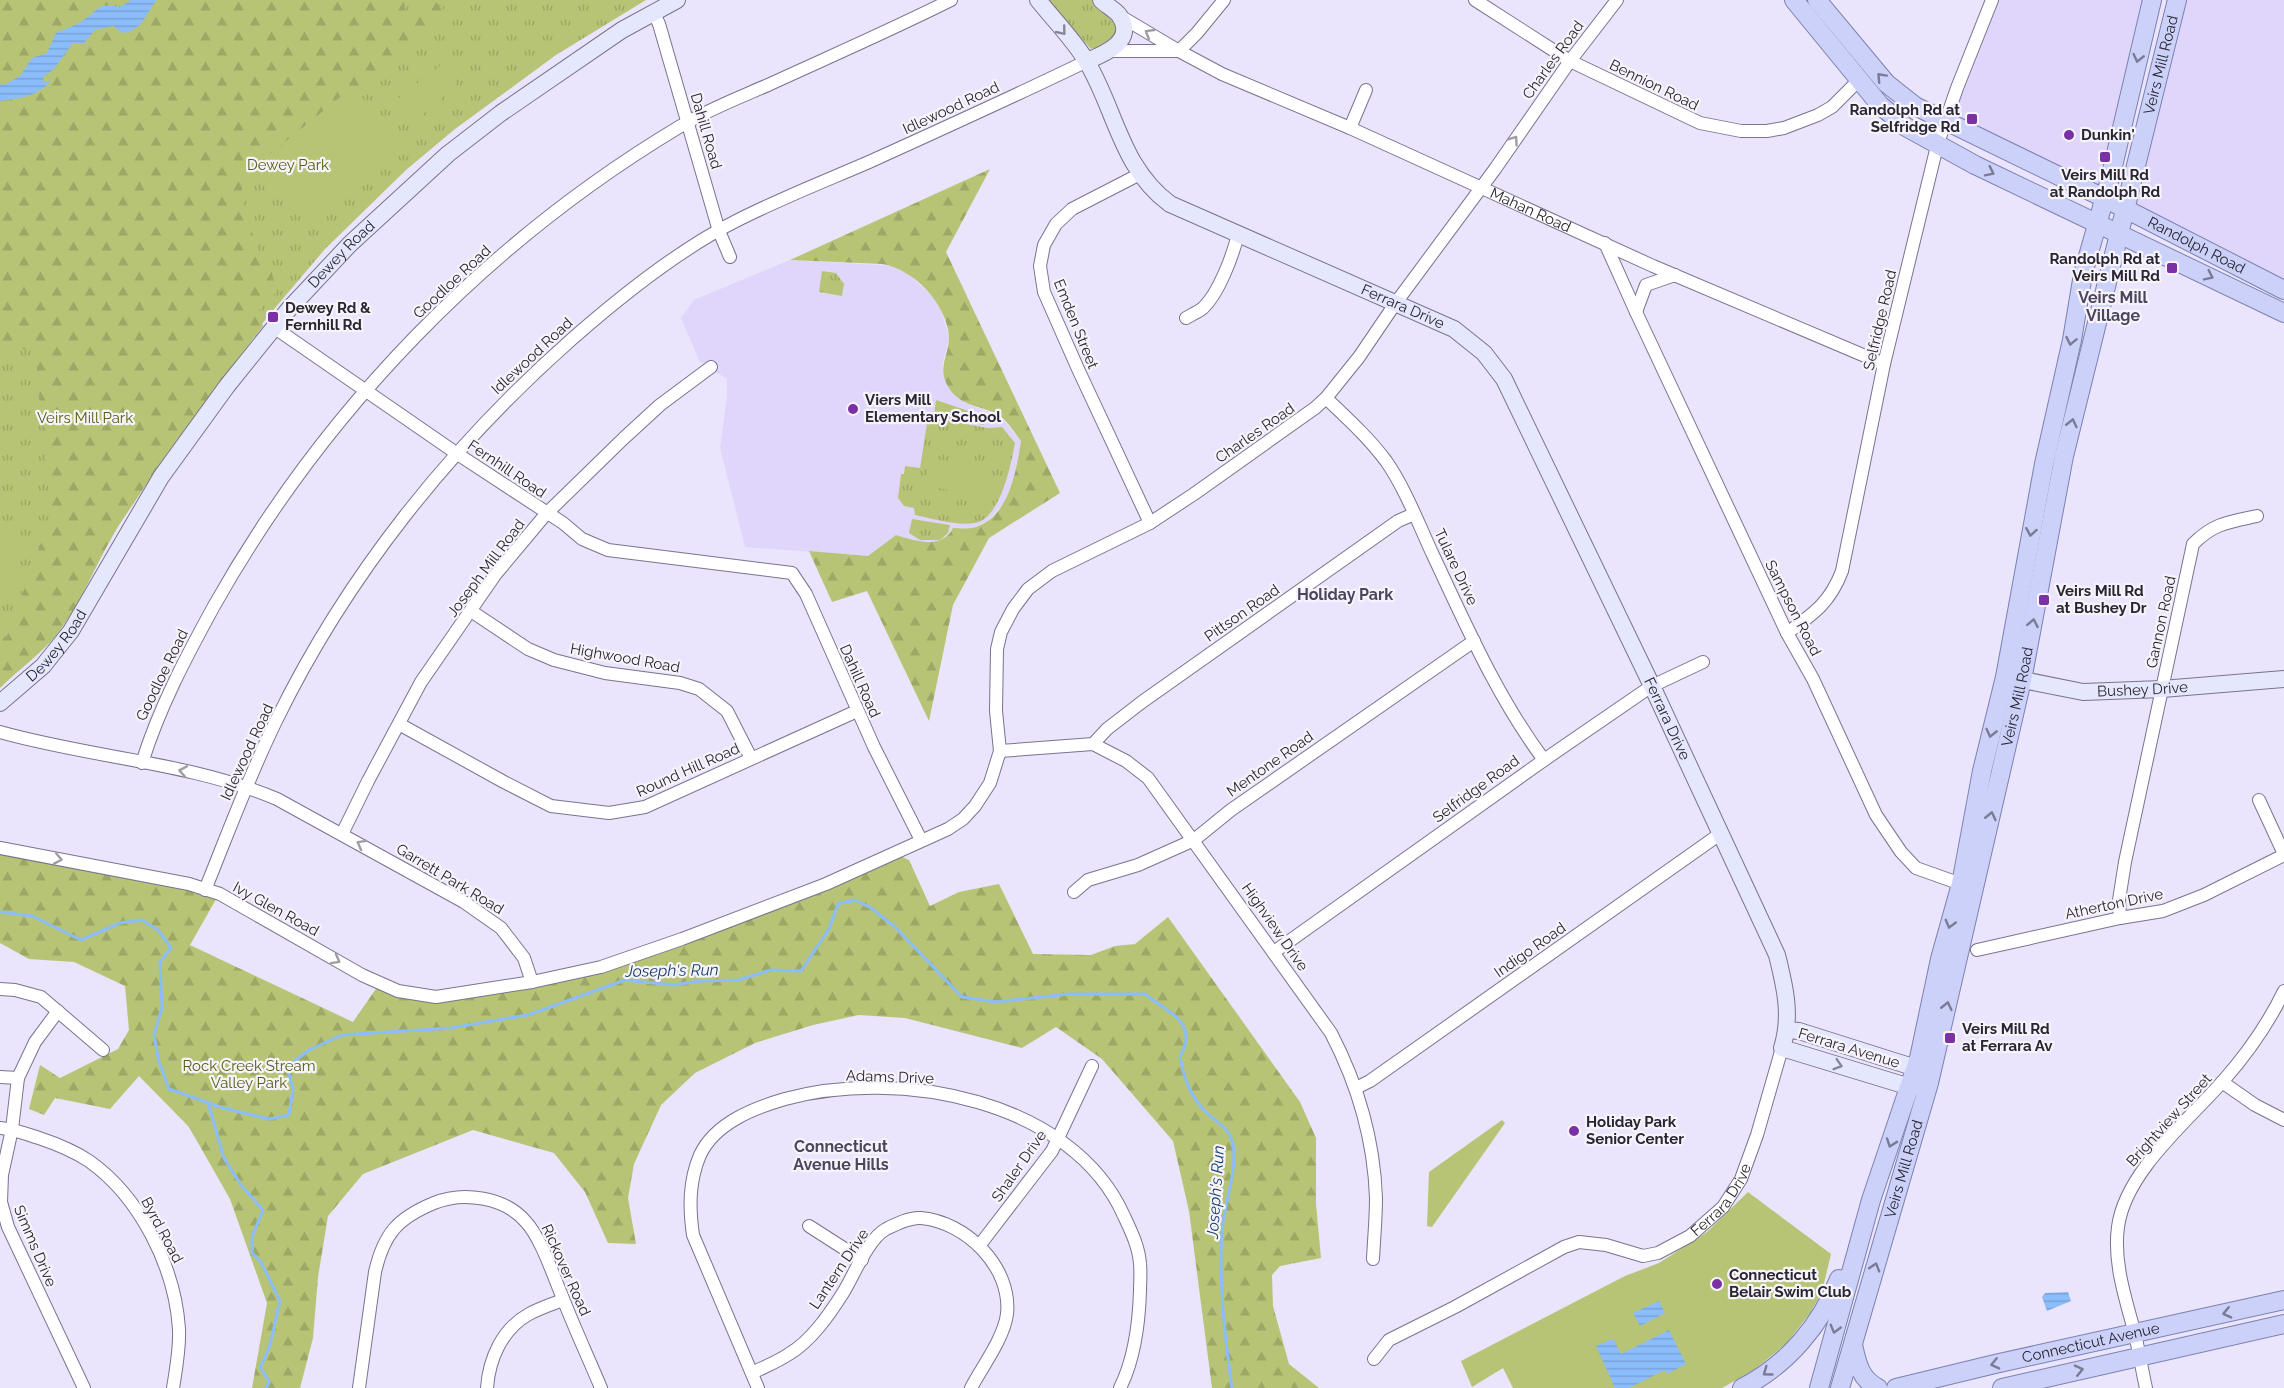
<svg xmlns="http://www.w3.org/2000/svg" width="2284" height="1388" viewBox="0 0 2284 1388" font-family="Raleway,sans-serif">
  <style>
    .built { fill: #e0d6fb }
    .grass { fill: url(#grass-tufts) }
    .forest { fill: url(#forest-firs) }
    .garden { fill: #b7c475 }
    .water { fill: url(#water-rules) }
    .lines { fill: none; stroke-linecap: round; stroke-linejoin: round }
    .stream { stroke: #8cbdfb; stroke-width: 3 }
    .street-casing { stroke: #7b738e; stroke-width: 14 }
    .secondary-casing { stroke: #7b738e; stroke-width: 18 }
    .primary-casing { stroke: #7c81b0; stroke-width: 20 }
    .street { stroke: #fff; stroke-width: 12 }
    .secondary { stroke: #e5e8fc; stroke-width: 16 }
    .primary { stroke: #cbd1f8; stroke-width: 18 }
    .oneway { stroke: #878696 }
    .oneway2 { stroke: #9f9da2 }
    .oneway3 { stroke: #7a7b94 }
    .poi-dot { fill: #7b31a4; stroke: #f6f4fa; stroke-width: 2 }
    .labels { text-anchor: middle; stroke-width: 4.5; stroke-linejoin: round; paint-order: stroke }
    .street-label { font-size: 15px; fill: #292531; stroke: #f6f4fa }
    .poi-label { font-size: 15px; font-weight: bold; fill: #292531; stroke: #f6f4fa; text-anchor: start }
    .park-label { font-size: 15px; fill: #555e13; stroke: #f6f4fa }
    .neighbourhood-label { font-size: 16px; font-weight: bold; fill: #4c455d; stroke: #f6f4fa }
    .water-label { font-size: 16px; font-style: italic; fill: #143d6e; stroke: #f6f4fa }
  </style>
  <defs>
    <pattern id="grass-tufts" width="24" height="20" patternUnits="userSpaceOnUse" patternTransform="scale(1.5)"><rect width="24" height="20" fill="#b7c475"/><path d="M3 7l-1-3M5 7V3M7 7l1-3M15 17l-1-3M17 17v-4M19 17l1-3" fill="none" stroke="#9da866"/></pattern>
    <pattern id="forest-firs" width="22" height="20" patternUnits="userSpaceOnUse" patternTransform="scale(1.5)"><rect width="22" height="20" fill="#b7c475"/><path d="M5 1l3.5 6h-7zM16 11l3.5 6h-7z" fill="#9da866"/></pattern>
    <pattern id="water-rules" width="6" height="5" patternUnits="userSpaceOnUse" patternTransform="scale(1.5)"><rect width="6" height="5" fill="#8cbdfb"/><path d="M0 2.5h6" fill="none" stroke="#79a2d8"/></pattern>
  </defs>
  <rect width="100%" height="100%" fill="#eae4fc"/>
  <g class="built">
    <polygon points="1992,0 2152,0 2104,198 1946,122"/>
    <polygon points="2177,0 2284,0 2284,290 2124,209"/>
    <polygon points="790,260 895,266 908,273 939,303 949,338 942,366 964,403 1000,416 1021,441 1013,481 1004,503 988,521 972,528 953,528 941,541 919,542 896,535 868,556 745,547 720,448 727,397 727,379 700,362 681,318 694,300"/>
  </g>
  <g class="grass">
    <polygon points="0,0 646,0 556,55 455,129 406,170 325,249 270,314 211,388 117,528 74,606 0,686"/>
    <path d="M1046,0H1092C1108,16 1122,19 1113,44L1091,49Z"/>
    <polygon points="822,271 836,273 844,284 842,296 819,292"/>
    <polygon points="936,400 986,417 984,425 934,416"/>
    <path d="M928,417L988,428L1002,427L1015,443C1011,464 1001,518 975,523C956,526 934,519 915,515L914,508L904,506L898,498L901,474H904L905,466L920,468Z"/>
    <polygon points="912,519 950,525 948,533 940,540 920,540 909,533"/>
  </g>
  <g class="forest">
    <polygon points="0,0 114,0 109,5 97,8 83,21 56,33 48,53 32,58 20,76 4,85 0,84"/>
    <path d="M157,0H404L405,10L412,14L429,0H434L450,16L373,86H354L255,166L242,188V199L262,265L269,263L277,291L258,311L263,326C215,388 169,450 125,515C99,554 84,601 54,638C38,656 17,671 0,688V634L7,637L51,515L35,351L0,346V101L30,97L43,91L58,74L82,53L80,42L84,43L95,30L113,25H142L147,12Z"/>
    <path d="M990,169L946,252L1060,493L989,538L953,605L929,721L867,591L832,602L809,551L868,556L896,535C916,541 941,550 953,528C959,528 966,529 972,528C1009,520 1016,471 1021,441C1015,433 1008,422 1000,416C983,405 966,409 951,391C935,369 949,357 949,337C947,304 914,269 882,264L790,260Z"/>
    <polygon points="0,848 219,894 190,945 353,1022 380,983 436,997 601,967 893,853 909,860 930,906 959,892 999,884 1033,954 1091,955 1115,946 1135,944 1168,917 1300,1102 1316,1138 1316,1204 1321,1258 1280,1266 1272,1275 1273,1306 1289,1364 1319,1388 1212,1388 1189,1211 1173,1141 1102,1059 1056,1027 1022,1048 905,1018 859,1015 813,1025 755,1043 695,1073 661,1105 634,1164 628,1198 636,1244 608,1243 585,1192 554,1153 473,1130 363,1174 328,1216 318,1277 313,1338 300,1388 252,1388 267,1303 230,1199 189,1127 139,1076 110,1109 55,1098 44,1115 29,1109 40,1065 60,1078 118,1049 129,1030 125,986 74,962 29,959 0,943"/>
  </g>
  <g class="garden">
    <polygon points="441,65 447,67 457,78 456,86 414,122 408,123 396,110 394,102"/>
    <polygon points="355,89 403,146 308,226 260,169"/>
    <polygon points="931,458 991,471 986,498 925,485"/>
    <polygon points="0,533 26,541 10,595 0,591"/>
    <polygon points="1502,1120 1505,1123 1432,1227 1427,1226 1429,1172"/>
    <polygon points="1748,1192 1831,1254 1822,1292 1810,1313 1787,1343 1754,1370 1722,1388 1513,1388 1503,1368 1472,1387 1461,1361 1625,1276 1659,1263 1707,1232"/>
  </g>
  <g class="water">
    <path d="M131,0H157C144,15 144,30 122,33L113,26L95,30L84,43H73L54,69L43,77L44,82L51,81C37,97 20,98 0,101V84L4,85L20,76L32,58L47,53L56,33C64,29 75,26 82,21C99,11 96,2 120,7Z"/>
    <polygon points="2068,1292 2071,1301 2047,1311 2042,1297 2045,1293"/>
    <polygon points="1659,1301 1665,1313 1640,1326 1633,1313"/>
    <polygon points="1669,1330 1686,1364 1667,1374 1665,1370 1629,1388 1615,1388 1596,1346 1610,1340 1614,1340 1621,1354"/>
  </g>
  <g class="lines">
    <g class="stream">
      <path d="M0,912L32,916L81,940L120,923L142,920L158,930L171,948L160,962L162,1008L154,1035L159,1062L169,1089L223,1108L269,1119L289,1115L293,1089L287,1067L309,1050L342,1035L451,1028L528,1015L625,980L673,985L701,981L738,980L771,970L801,971L829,929L838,904L855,900L871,908L896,928L962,997L996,1002L1069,994H1145C1167,1012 1200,1022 1180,1057C1184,1079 1191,1098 1208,1114C1219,1124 1230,1129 1233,1145C1237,1170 1226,1198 1223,1223C1217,1272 1225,1339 1232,1388"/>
      <path d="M208,1103L224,1158L241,1185L263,1210L252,1237V1253L261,1262L280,1301C274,1324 272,1348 260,1367L269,1381L266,1388"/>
    </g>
    <defs>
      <g id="street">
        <polyline points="1475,0 1570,61 1700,123 1741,131 1767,131 1784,128 1818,115 1832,107 1859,80"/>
        <polyline points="653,12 659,24 719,231 730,257"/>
        <polyline points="1120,16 1179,51 1197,33 1224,0"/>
        <path id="s1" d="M1111,51H1179L1222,74L1350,128L1653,266L1884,364"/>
        <polyline points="1350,128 1366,90"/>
        <polyline points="1140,174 1072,209 1056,224 1044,245 1040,266 1044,292 1078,369 1150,523"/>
        <polyline points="1605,243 1636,312 1787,633 1813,679 1876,815 1901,852 1916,868 1961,884"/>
        <polyline points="1636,312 1646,285 1675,275"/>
        <path d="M1186,318C1191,315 1198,312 1203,308C1219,293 1233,255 1238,234"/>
        <polyline points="275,328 456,453 563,523 582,539 608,550 792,573 806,594 874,747 921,840"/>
        <path d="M1326,398C1347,418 1369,438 1386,461C1405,488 1419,525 1433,555C1466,625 1497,697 1544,760"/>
        <polyline points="471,611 528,649 554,660 605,673 680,683 699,689 727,711 751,758"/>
        <path d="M1787,633C1813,614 1830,603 1842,571L1884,364L1937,146L1957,88L1992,0"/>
        <polyline points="399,724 504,782 551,806 609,813 645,807 857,711"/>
        <path d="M0,732C92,758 189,762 277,799L464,902L501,928L524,958L532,982"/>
        <polyline points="1093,744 1107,729 1142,702 1398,521 1414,514"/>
        <path d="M1000,751L1093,744L1126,761L1148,778L1331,1033C1358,1085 1374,1139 1376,1198C1376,1218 1374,1239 1373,1259"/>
        <path d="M142,763C159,708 186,657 214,606C324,410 486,243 679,127C707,110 738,98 768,85C829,57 891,30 951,0"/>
        <polyline points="2259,800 2284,854"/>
        <polyline points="342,834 368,781 421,682 495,575 546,514 624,438 660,405 711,367"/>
        <polyline points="0,848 189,884 220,894 362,975 398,991 436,997 532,982 601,967 682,939 826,884 948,829 963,819 975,806 990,783 1000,751 996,711 997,649 1001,632 1013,609 1028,589 1052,571 1150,523 1194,494 1315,408 1326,398 1359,357 1395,304 1495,169 1570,61 1617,0"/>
        <path d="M205,890C228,833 249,776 276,721C347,575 451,446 572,339C621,296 678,250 736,221C779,199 825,181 869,162C942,129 1015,96 1087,61"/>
        <polyline points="1074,892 1088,880 1138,865 1194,840 1231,810 1474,641"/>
        <path d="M2120,918L2119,900L2125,862L2193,544C2214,523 2229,522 2257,516"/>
        <polyline points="1977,950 2120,918 2163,911 2204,895 2284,855"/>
        <polyline points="1274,952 1544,760 1640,694 1652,686 1703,662"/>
        <polyline points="0,989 15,990 41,997 103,1050"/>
        <polyline points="58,1011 35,1042 18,1078 12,1129 2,1175 1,1202 8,1227 84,1388"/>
        <polyline points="0,1077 18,1078"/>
        <polyline points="2222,1082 2255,1105 2284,1120"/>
        <polyline points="1356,1088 1370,1081 1720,834"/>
        <path d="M0,1128C14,1129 26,1134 39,1138C57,1144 74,1151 89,1161C140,1197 175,1267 179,1329C180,1349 176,1369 173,1388"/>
        <polyline points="809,1226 862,1260"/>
        <polyline points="979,1246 1052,1151 1092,1066"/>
        <path id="s2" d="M1374,1359L1389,1340L1455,1307L1564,1247L1579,1242L1606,1245L1643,1256L1658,1253L1690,1236L1723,1207L1741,1179L1757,1135L1782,1048"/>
        <path d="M752,1373C764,1367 777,1362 789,1354C811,1341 829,1315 843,1293C854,1275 868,1239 886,1229C896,1224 910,1217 921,1218C966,1222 1012,1267 1007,1314C1004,1338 982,1367 971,1388"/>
        <path d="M359,1388L375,1272C384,1233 398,1218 434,1203C463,1191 505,1197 526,1222C541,1238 553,1275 562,1296C574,1327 588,1357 601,1388"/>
        <path d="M487,1388C489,1359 502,1329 529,1314C540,1308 552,1304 563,1300"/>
        <path d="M758,1388L693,1235C689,1207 689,1181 700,1155C715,1123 754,1108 785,1099C898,1068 1072,1099 1124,1216C1131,1231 1139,1247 1140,1264C1141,1273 1140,1282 1140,1291C1139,1324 1135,1358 1120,1388"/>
        <path d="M2146,1388C2142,1370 2139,1352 2135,1334C2126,1300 2113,1263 2118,1227C2125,1172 2188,1121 2223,1081C2247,1054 2268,1024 2284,991"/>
      </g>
      <g id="secondary">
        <path id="s3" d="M1038,0C1054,20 1074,40 1087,62C1116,111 1121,168 1170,204L1454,329L1484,353L1504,379L1652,686L1777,955C1785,987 1792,1016 1782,1048L1910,1087L1929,1083L1916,1068L1799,1031L1788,1030"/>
        <path d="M1087,61C1104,54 1137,41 1119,15C1115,10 1106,5 1101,0"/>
        <path id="s4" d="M2008,677L2083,692L2162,689L2284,679"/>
        <path id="s5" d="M0,703L43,666L71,631L161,477L227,386L289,309L350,244L448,154L501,113L622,30L677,0"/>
      </g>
      <g id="primary">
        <polyline points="1794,0 1880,105 1906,127 1975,165 2284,313"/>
        <path id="s6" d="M1817,0L1886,83L1915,106L2104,198L2284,290"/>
        <path d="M1853,1345C1857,1363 1860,1379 1878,1388"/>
        <path d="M1742,1388C1787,1365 1821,1325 1839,1279"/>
        <polyline points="1819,1388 1871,1200 1919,1058 1940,959 1961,884 1982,771 2005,677 2044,464 2072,340 2083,274 2110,179 2152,0"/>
        <path id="s7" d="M1840,1388L1929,1083L2022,680L2064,456L2177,0"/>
        <path id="s8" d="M1896,1388L1995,1364L2284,1300"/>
        <polyline points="2002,1388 2284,1324"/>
      </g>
    </defs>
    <use href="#street" class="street-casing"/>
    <use href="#secondary" class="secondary-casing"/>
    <use href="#primary" class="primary-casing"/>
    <use href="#street" class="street"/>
    <use href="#secondary" class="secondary"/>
    <use href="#primary" class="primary"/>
  </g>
  <defs><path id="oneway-chevron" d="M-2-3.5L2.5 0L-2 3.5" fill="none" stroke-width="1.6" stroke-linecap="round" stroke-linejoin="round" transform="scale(1.5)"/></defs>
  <g class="oneway">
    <use href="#oneway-chevron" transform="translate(1062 31) rotate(51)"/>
    <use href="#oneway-chevron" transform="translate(1838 1065) rotate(17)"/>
  </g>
  <g class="oneway2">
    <use href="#oneway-chevron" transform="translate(1149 33) rotate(-149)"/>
    <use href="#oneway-chevron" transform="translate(1514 140) rotate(-55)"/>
    <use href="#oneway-chevron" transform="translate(183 771) rotate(-170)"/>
    <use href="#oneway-chevron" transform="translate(361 844) rotate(-151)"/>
    <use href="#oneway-chevron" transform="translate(58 859) rotate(11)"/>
    <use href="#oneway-chevron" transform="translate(336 960) rotate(29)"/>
  </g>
  <g class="oneway3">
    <use href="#oneway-chevron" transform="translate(2138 58) rotate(103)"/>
    <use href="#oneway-chevron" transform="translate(1881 77) rotate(-133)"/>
    <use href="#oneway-chevron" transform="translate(1990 172) rotate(26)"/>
    <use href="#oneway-chevron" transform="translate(2209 276) rotate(26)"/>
    <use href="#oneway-chevron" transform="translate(2071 341) rotate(102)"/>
    <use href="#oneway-chevron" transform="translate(2072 423) rotate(-77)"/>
    <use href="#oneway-chevron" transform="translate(2031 532) rotate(100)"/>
    <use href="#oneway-chevron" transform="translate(2033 623) rotate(-79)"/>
    <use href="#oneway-chevron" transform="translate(1991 733) rotate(103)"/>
    <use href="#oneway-chevron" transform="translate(1991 816) rotate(-77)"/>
    <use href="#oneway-chevron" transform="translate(1950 924) rotate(105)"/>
    <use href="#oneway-chevron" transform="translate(1947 1006) rotate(-77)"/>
    <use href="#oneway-chevron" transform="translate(1891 1143) rotate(109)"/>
    <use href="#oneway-chevron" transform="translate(1875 1267) rotate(-73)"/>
    <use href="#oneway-chevron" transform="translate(2227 1313) rotate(167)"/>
    <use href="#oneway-chevron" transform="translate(1835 1329) rotate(105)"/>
    <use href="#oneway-chevron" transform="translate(1995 1364) rotate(167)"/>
    <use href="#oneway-chevron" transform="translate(2079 1370) rotate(-13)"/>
    <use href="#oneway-chevron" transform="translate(1767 1372) rotate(144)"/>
  </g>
  <g class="poi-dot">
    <rect x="1966" y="113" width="12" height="12" rx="3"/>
    <circle cx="2069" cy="135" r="6"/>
    <rect x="2099" y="151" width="12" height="12" rx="3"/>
    <rect x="2166" y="262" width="12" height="12" rx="3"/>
    <rect x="267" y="311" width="12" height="12" rx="3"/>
    <circle cx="853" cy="409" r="6"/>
    <rect x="2038" y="594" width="12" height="12" rx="3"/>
    <rect x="1944" y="1032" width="12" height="12" rx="3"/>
    <circle cx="1574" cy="1131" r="6"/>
    <circle cx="1717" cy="1284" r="6"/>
  </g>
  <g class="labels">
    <g class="street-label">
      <text transform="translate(1553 60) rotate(-54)" y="5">Charles Road</text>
      <text dy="5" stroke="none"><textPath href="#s7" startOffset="1362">Veirs Mill Road</textPath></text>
      <text transform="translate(1654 85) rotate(26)" y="5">Bennion Road</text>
      <text transform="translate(951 108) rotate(-25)" y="5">Idlewood Road</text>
      <text transform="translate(706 131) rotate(74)" y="5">Dahill Road</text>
      <text dy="5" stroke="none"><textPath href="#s1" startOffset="454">Mahan Road</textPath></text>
      <text dy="5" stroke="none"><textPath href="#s6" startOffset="459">Randolph Road</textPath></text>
      <text dy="5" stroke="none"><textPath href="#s5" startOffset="567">Dewey Road</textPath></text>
      <text transform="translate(452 282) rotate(-43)" y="5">Goodloe Road</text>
      <text dy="5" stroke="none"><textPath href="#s3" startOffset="500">Ferrara Drive</textPath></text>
      <text transform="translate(1880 320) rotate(-77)" y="5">Selfridge Road</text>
      <text transform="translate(1076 324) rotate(68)" y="5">Emden Street</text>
      <text transform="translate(532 356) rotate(-43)" y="5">Idlewood Road</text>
      <text transform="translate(1255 433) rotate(-35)" y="5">Charles Road</text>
      <text transform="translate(507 469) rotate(34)" y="5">Fernhill Road</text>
      <text transform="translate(1456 567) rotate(65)" y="5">Tulare Drive</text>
      <text transform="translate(486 568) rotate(-53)" y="5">Joseph Mill Road</text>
      <text transform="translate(1793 608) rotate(63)" y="5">Sampson Road</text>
      <text transform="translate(1242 613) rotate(-35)" y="5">Pittson Road</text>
      <text transform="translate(2161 622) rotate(-78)" y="5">Gannon Road</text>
      <text dy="5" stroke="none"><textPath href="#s5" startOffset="81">Dewey Road</textPath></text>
      <text transform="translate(625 658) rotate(10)" y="5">Highwood Road</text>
      <text transform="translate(162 675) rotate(-64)" y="5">Goodloe Road</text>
      <text transform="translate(860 681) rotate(66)" y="5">Dahill Road</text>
      <text dy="5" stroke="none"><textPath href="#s4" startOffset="136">Bushey Drive</textPath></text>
      <text dy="5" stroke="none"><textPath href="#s7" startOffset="714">Veirs Mill Road</textPath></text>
      <text dy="5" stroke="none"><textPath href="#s3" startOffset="1004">Ferrara Drive</textPath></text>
      <text transform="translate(247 752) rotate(-65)" y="5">Idlewood Road</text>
      <text transform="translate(1270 764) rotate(-35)" y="5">Mentone Road</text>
      <text transform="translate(688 770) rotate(-24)" y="5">Round Hill Road</text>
      <text transform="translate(1476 789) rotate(-36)" y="5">Selfridge Road</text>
      <text transform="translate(450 879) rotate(31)" y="5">Garrett Park Road</text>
      <text transform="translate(2114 904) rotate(-12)" y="5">Atherton Drive</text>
      <text transform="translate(276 909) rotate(29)" y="5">Ivy Glen Road</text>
      <text transform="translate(1275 927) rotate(55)" y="5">Highview Drive</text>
      <text transform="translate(1530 950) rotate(-35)" y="5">Indigo Road</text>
      <text transform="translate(1849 1048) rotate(17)" y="5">Ferrara Avenue</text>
      <text transform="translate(890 1077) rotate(2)" y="5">Adams Drive</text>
      <text transform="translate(2169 1120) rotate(-48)" y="5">Brightview Street</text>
      <text transform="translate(1019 1166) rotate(-55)" y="5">Shaler Drive</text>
      <text dy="5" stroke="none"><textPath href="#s7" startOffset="228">Veirs Mill Road</textPath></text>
      <text dy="5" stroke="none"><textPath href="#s2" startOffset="404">Ferrara Drive</textPath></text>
      <text transform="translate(162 1230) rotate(62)" y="5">Byrd Road</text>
      <text transform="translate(35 1246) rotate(67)" y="5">Simms Drive</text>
      <text transform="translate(839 1269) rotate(-56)" y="5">Lantern Drive</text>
      <text transform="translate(566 1270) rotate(66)" y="5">Rickover Road</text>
      <text dy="5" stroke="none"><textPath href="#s8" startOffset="200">Connecticut Avenue</textPath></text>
    </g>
    <g class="poi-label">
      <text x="1960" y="115" text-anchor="end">Randolph Rd at<tspan x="1960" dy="17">Selfridge Rd</tspan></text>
      <text x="2081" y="140">Dunkin'</text>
      <text x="2105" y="180" text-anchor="middle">Veirs Mill Rd<tspan x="2105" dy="17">at Randolph Rd</tspan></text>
      <text x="2160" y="264" text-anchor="end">Randolph Rd at<tspan x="2160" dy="17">Veirs Mill Rd</tspan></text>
      <text x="285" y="313">Dewey Rd &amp;<tspan x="285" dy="17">Fernhill Rd</tspan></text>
      <text x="865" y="405">Viers Mill<tspan x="865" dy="17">Elementary School</tspan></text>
      <text x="2056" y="596">Veirs Mill Rd<tspan x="2056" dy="17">at Bushey Dr</tspan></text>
      <text x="1962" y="1034">Veirs Mill Rd<tspan x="1962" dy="17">at Ferrara Av</tspan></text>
      <text x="1586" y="1127">Holiday Park<tspan x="1586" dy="17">Senior Center</tspan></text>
      <text x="1729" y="1280">Connecticut<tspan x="1729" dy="17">Belair Swim Club</tspan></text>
    </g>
    <g class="park-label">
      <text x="288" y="170">Dewey Park</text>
      <text x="85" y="423">Veirs Mill Park</text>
      <text x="249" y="1071">Rock Creek Stream<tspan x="249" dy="17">Valley Park</tspan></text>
    </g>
    <g class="neighbourhood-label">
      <text x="2113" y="303">Veirs Mill<tspan x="2113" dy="18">Village</tspan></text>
      <text x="1345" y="600">Holiday Park</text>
      <text x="841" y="1152">Connecticut<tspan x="841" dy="18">Avenue Hills</tspan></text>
    </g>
    <g class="water-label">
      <text transform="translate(672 970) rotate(-1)" y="6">Joseph's Run</text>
      <text transform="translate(1215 1192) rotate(-86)" y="6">Joseph's Run</text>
    </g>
  </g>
</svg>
